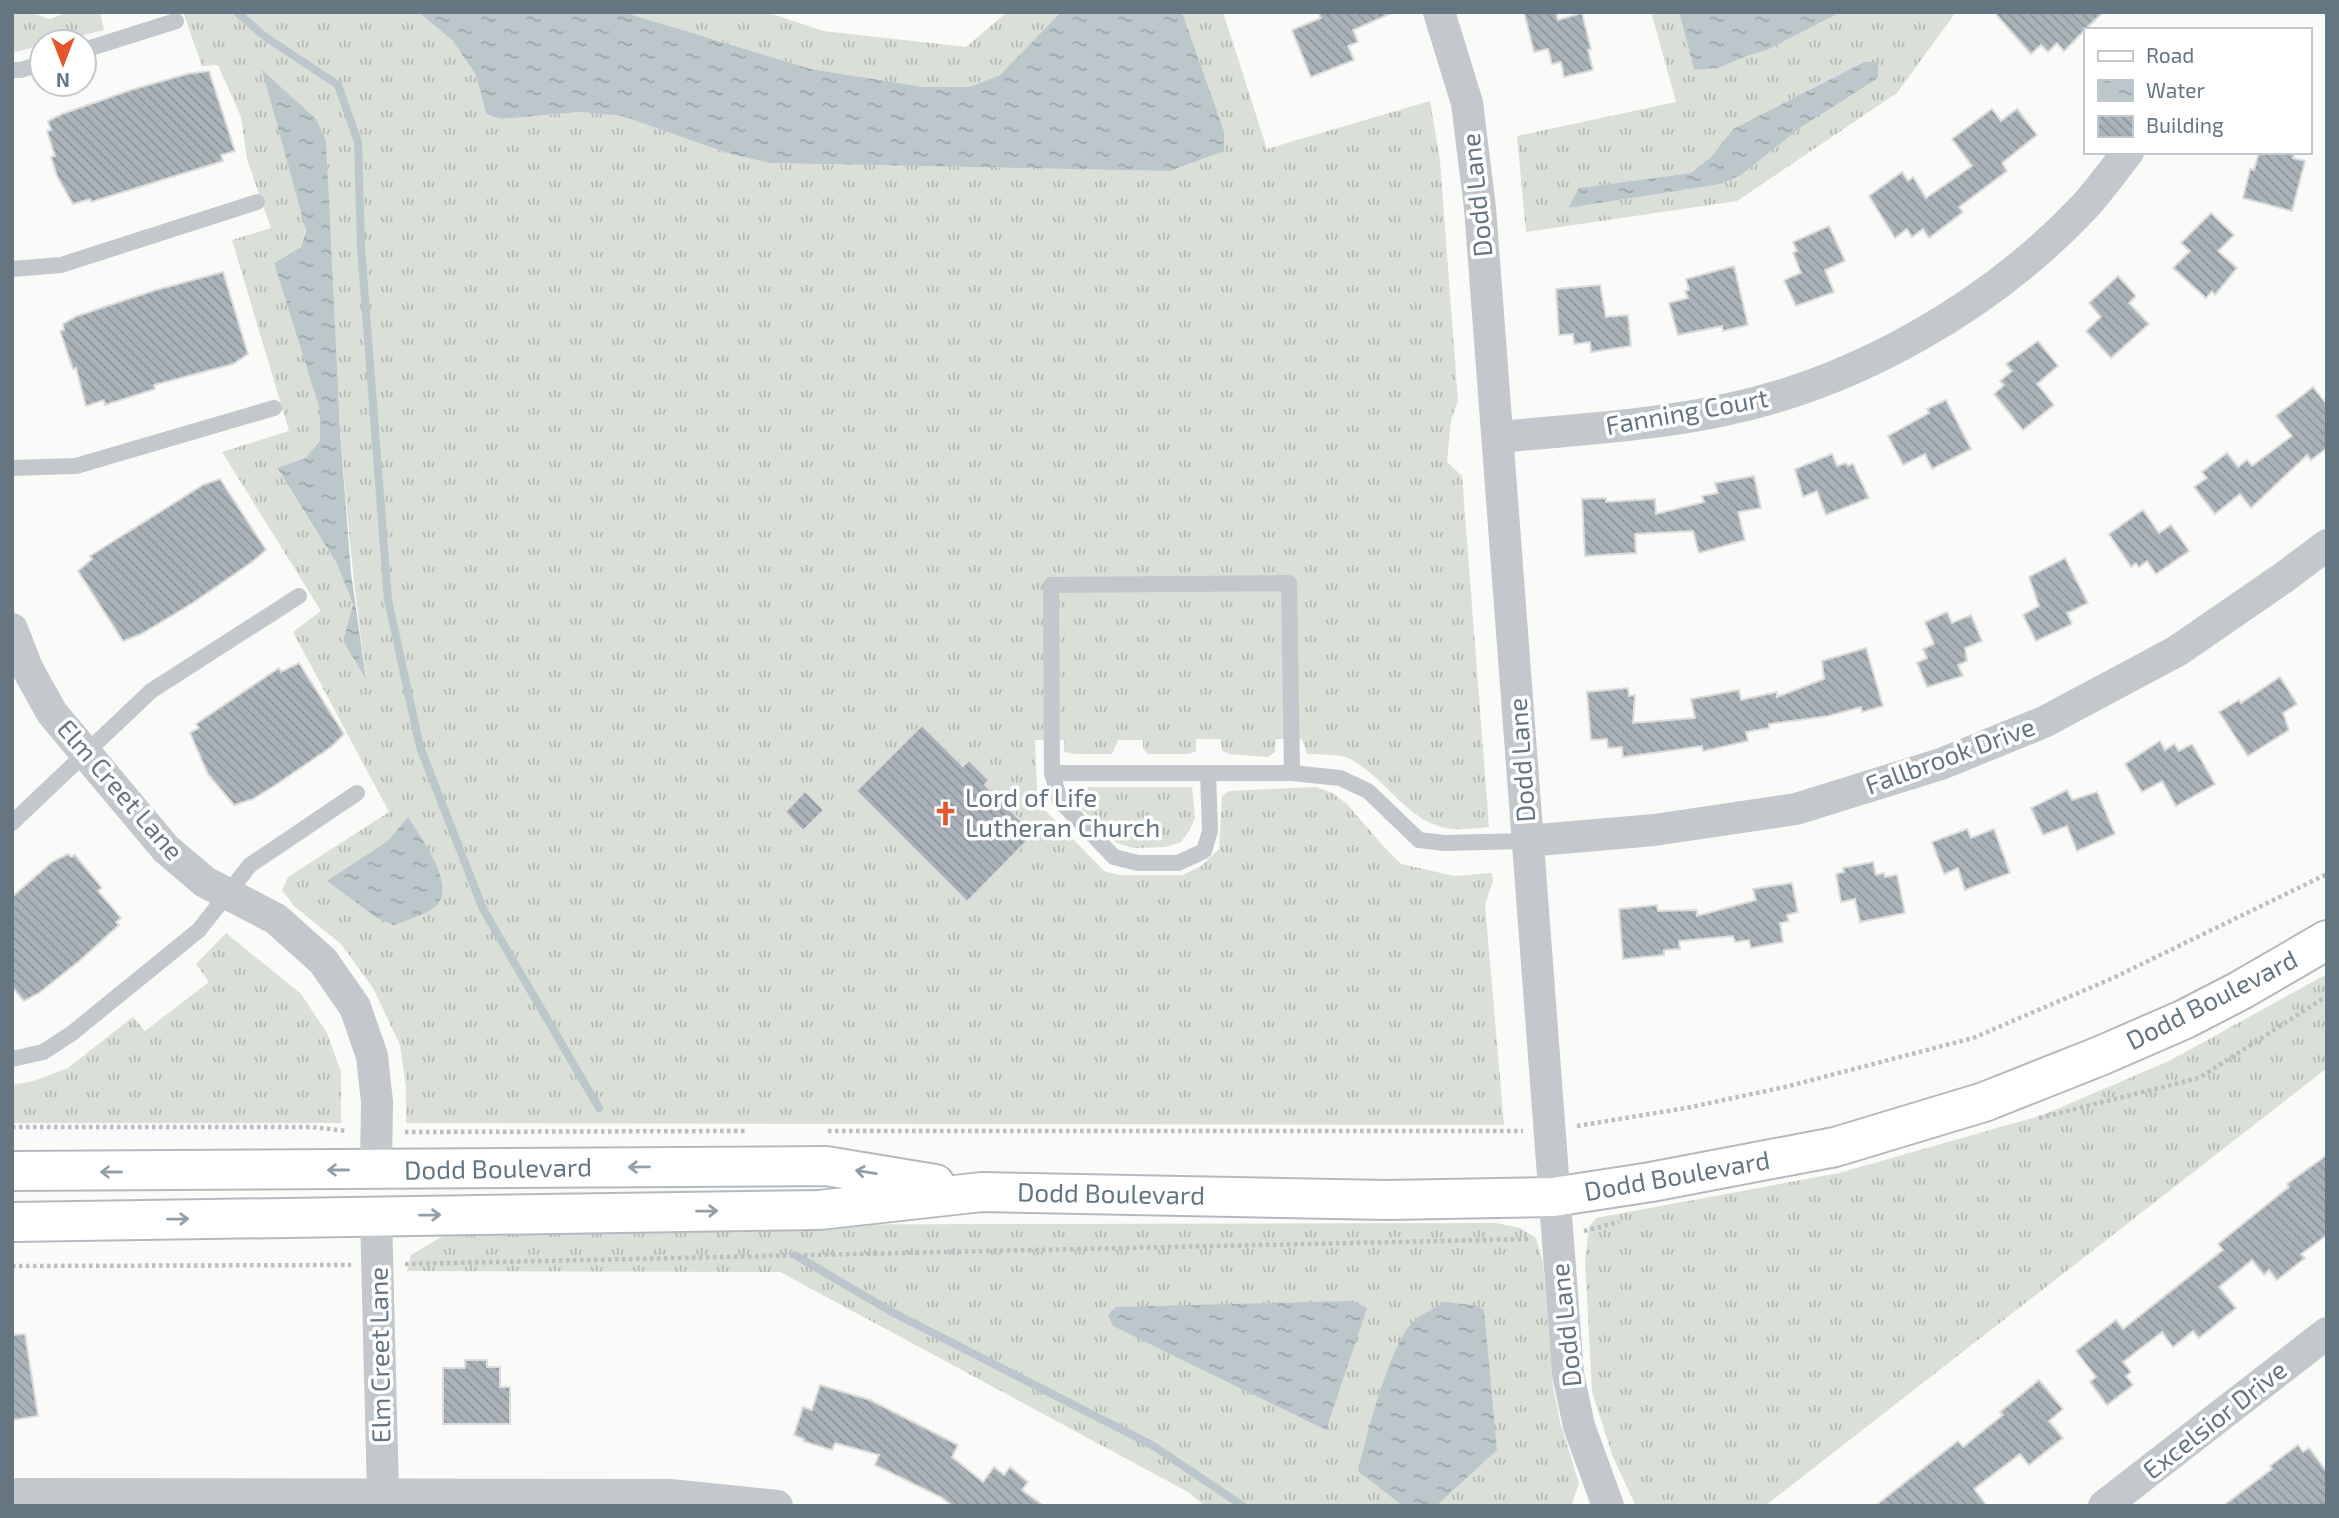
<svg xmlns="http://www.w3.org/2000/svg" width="2339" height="1518" viewBox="0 0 2339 1518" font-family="'Exo 2',sans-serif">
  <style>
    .grass { fill: url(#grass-tufts); fill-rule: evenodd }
    .water { fill: url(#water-ripples) }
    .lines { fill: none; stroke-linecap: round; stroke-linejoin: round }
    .stream { stroke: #bbc7cb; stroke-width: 8 }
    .building { fill: url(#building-back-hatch); stroke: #dcdcda; stroke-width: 2 }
    .secondary-casing { stroke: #b3babf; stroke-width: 42 }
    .path { stroke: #bbbfc2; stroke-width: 4.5; stroke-dasharray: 3.5 3.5; stroke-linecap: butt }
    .lane { stroke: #c3c8cc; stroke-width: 16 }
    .street { stroke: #c3c8cc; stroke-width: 32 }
    .secondary { stroke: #fff; stroke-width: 38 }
    .oneway { stroke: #939fa8 }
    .labels { text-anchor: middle; stroke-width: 7; stroke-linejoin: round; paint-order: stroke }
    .street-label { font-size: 26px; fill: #657683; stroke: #fff }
    .poi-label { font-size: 26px; fill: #657683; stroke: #fff; text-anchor: start }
  </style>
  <defs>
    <pattern id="grass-tufts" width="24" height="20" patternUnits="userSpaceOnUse" patternTransform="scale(1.75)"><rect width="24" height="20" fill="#dadfd7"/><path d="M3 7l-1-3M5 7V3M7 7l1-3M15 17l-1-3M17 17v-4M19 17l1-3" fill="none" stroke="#b4b9b4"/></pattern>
    <pattern id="water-ripples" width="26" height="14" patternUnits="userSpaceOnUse" patternTransform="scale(1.75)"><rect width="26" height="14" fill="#bbc7cb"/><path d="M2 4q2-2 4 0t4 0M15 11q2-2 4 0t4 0" fill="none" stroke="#9ca6aa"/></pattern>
    <pattern id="building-back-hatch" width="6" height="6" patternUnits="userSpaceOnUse" patternTransform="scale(1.75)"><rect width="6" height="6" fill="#aab3b9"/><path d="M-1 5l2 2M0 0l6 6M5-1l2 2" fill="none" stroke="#8e969c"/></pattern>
  </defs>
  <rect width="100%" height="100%" fill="#fafaf8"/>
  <g class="grass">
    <polygon points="12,12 29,12 50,19 67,12 100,12 104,30 56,42 42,42 42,45 12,53"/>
    <path d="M183,12H418L452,40L476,75L486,114L501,119L580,112L622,116L727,153L769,163L1170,171L1224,150V131L1182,12H1223L1267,149L1430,101L1440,161L1458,401L1451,420L1447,462L1462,476L1489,827C1475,828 1458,831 1445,828C1405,819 1385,777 1350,759C1339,753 1320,755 1307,754L1302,739H1276L1275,752L1268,757L1229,754L1222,751L1221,739H1196V751L1189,754H1148L1143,748V740H1118L1112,754H1076L1064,752V740H1035L1037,790L1044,809L1104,871L1118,875H1183L1201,866L1219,849L1222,796L1229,791L1316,787L1332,793L1346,803L1384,847L1401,864L1454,876L1492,873L1493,881L1485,904L1504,1125L406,1123V1087L400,1045L373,988L341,944L294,906L282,890L288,877L389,812L293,632L321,611L222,452L289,431L232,240L271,228L247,159L241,117L218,65L202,66ZM326,142C332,320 341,499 366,676L343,641L353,604L337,564L277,469L306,459L320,439V409L274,263L301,247Z"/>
    <polygon points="623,12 766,12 823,31 966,47 1007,12 1061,12 1000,75 969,87 924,87 811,69"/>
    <path d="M1651,12H1679L1694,70L1767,50L1841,12H1956L1897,93L1737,201L1526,232L1517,136L1676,102ZM1864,62H1878L1741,175L1721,184L1568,208L1580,188L1691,173L1712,156L1733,129Z"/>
    <polygon points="1084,787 1192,787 1195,818 1189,831 1181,842 1165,847 1133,848 1117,843 1081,809 1077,796"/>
    <polygon points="226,933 301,994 327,1033 341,1072 341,1123 12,1123 12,1085 34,1081 68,1068 133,1017 145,1031 209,982 196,964"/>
    <polygon points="2327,974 2327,1068 1765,1506 1636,1506 1613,1457 1592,1392 1585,1260 1589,1227 1596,1218 1839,1173 2043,1115 2169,1061"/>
    <polygon points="1496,1223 1520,1228 1536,1238 1543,1262 1553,1386 1560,1422 1579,1483 1572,1504 1569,1506 1205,1506 1188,1492 780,1272 407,1271 411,1255 448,1233 636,1225"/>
  </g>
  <g class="water">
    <polygon points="418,12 623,12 811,69 924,87 969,87 1000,75 1061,12 1182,12 1224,131 1224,151 1170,171 769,163 727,153 622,116 580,112 501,119 486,114 476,75 452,40"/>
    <polygon points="1679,12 1841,12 1767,50 1746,56 1718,68 1694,70"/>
    <polygon points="1864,62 1878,62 1878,78 1801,127 1741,175 1721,184 1568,208 1579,188 1691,173 1712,156 1733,129"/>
    <polygon points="262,70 316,119 326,141 340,431 351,573 366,679 343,641 353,604 337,564 277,468 306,458 320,440 320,410 274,263 301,247 306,230"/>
    <path d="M408,817C420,837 459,887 435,907C426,914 405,921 394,925L377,918L327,881L388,841Z"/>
    <polygon points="1353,1301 1367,1308 1326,1430 1113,1326 1108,1315 1116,1307"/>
    <path d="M1445,1302L1472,1305L1484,1310L1497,1450L1436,1506H1403L1358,1471C1367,1435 1389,1347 1412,1323C1421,1314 1435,1308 1445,1302Z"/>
  </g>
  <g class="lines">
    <g class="stream">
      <polyline points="237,12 264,36 338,85 358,142 361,247 388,600 420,747 483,909 599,1108"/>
      <polyline points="795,1255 892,1312 1152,1445 1243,1506"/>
    </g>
  </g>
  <g class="building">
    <polygon points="1318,12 1394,12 1353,30 1358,42 1348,46 1354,60 1311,77 1292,30 1321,18"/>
    <polygon points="1524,12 1556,12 1558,20 1582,13 1591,49 1588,50 1593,70 1564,77 1561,62 1552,64 1548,49 1534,52"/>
    <polygon points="1994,12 2103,12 2064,51 2057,43 2048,52 2041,45 2031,54"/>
    <polygon points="209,71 235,151 221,155 223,161 91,202 90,199 73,204 57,176 51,157 55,156 47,131 51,130 48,121 62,114 131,90 187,74"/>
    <polygon points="1992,109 2001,121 2017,109 2037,135 2002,163 2007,171 1959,207 1963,212 1929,238 1923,229 1912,237 1907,229 1895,238 1869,196 1902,172 1908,181 1913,177 1926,198 1972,166 1952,139"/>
    <polygon points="2259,152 2295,152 2293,158 2305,161 2292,211 2243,198 2250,169 2254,170"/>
    <polygon points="2211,213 2234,235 2218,251 2237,268 2215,295 2212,291 2206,298 2173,268 2190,251 2181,243"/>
    <polygon points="1829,226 1845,261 1825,270 1834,292 1796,306 1784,280 1801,273 1793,253 1797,251 1793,242"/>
    <polygon points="1734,266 1748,325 1723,331 1722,326 1678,335 1669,303 1688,298 1685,291 1689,290 1686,279"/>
    <polygon points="223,272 248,354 233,364 154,385 155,389 105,405 104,400 86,406 76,368 73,369 60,331 64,330 63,324 77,316 156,290"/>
    <polygon points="2118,276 2136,296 2129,303 2149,324 2111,358 2086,331 2101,317 2089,303"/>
    <polygon points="1600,285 1606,317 1628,315 1631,346 1591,352 1590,342 1574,344 1573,334 1559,335 1556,289"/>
    <polygon points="2038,341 2058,366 2037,384 2054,405 2023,430 1994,394 2004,385 2000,381 2012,371 2006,364"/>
    <polygon points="2313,387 2327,405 2327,448 2311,460 2307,455 2251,508 2240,494 2215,514 2194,487 2207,478 2202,472 2227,453 2238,467 2247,460 2252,466 2292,436 2276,416"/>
    <polygon points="1946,400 1971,449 1932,469 1925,454 1903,465 1888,436 1929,413 1927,409"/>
    <polygon points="1832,454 1837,466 1846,463 1848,466 1853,464 1869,498 1826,515 1817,491 1803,497 1795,469"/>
    <polygon points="1754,476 1761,508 1738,512 1745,540 1699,553 1693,531 1635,534 1636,553 1585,556 1582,499 1606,498 1606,502 1655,499 1656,514 1704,502 1702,496 1718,493 1715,483"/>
    <polygon points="220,479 266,550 252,562 191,604 141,634 123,641 78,571 92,559 90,556 203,485"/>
    <polygon points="2143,510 2159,533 2171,525 2189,551 2156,574 2147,561 2139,567 2136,563 2131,567 2109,534"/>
    <polygon points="2065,558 2088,603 2067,613 2072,624 2036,641 2023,615 2039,606 2029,577"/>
    <polygon points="1947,612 1952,623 1971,615 1982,641 1965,648 1967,661 1958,665 1963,676 1927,687 1917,663 1927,658 1923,649 1934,644 1925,622"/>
    <polygon points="1866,648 1883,706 1862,712 1861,707 1828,716 1769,724 1769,728 1746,732 1748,741 1703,751 1702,746 1623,757 1622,747 1608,748 1607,739 1591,740 1587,692 1628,688 1629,696 1635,695 1633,723 1695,718 1691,699 1739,690 1741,700 1777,692 1777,697 1824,679 1822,661"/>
    <polygon points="299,663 344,734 331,747 274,786 253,799 234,805 208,774 190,733 199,728 196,724 279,668 281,672"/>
    <polygon points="2280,677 2297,704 2283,713 2289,730 2248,756 2219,712 2239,700 2241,703"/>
    <polygon points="922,725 963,766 969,760 989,780 985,785 1034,834 967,902 856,791"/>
    <polygon points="2160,741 2165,750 2174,744 2179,751 2192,744 2215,784 2176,806 2162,781 2142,792 2125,764"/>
    <polygon points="2067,790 2072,800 2097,792 2115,834 2077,851 2067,826 2043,835 2031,808"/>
    <polygon points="805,791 824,810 803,831 785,812"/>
    <polygon points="1967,829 1971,838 1994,829 2010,873 1965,890 1958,868 1944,874 1932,842"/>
    <polygon points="68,854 71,857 75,855 102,888 98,891 121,918 116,922 119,925 78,962 39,993 24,1001 12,987 12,897 52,862"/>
    <polygon points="1873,862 1876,875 1884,873 1885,877 1897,875 1905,913 1860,922 1855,899 1841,902 1836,874 1844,872 1843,868"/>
    <polygon points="1792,883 1798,912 1787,915 1789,921 1780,923 1783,942 1751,948 1749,940 1735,942 1733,936 1679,941 1680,949 1664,950 1664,955 1623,959 1619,909 1657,905 1658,911 1697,910 1697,916 1756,900 1753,889"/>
    <polygon points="2327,1155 2327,1235 2301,1254 2305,1258 2277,1280 2269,1270 2264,1275 2252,1260 2219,1287 2236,1308 2199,1338 2193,1331 2173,1347 2162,1332 2123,1362 2131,1372 2126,1376 2133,1385 2107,1405 2090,1382 2096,1377 2076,1351 2116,1320 2123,1329 2223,1250 2218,1244 2289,1187 2287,1184"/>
    <polygon points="25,1334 38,1416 12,1420 12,1335"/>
    <polygon points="465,1360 487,1360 487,1367 500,1367 500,1387 510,1387 510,1424 443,1424 443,1368 465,1368"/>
    <polygon points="2039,1380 2063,1409 2049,1421 2063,1438 2029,1465 2020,1454 1974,1489 1987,1506 1875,1506 1958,1441 1963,1447 2003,1415 2000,1412"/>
    <polygon points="820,1385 870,1400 958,1445 952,1457 983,1482 994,1467 1004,1475 1010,1467 1028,1482 1022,1490 1044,1506 953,1506 941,1497 875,1465 879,1455 835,1443 832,1450 803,1441 804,1439 794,1435 803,1407 812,1410"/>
    <polygon points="2298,1445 2303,1452 2309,1448 2327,1472 2327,1506 2223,1506 2272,1469 2270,1466"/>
  </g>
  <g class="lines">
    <defs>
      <g id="secondary">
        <polyline points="12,1171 826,1166 935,1184"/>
        <polyline points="12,1222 819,1210 982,1192 1387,1200 1553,1197 1651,1182 1835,1147 1984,1102 2100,1056 2185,1019 2241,990 2327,940"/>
      </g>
    </defs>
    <use href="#secondary" class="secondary-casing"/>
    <g class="path">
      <polyline points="2039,1118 2199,1078 2327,996"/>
      <polyline points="1577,1126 1686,1108 1785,1087 1973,1038 2113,978 2327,874"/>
      <polyline points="12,1127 312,1127 347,1131"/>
      <polyline points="828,1131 1523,1131"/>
      <polyline points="405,1132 746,1131"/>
      <polyline points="1584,1231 1619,1222"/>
      <polyline points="405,1264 1530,1239"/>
      <polyline points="12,1266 351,1265"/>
    </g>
    <g class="lane">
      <polyline points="84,50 176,21"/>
      <polyline points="12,70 21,70 42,63"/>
      <polyline points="12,269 61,265 257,202"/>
      <polyline points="12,468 76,466 274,408"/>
      <polyline points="1052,773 1292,773 1340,778 1368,791 1419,840 1444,843 1527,841"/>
      <polyline points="1208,773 1210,831 1204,851 1178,863 1138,863 1114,857 1060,801 1052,773 1051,585 1289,583 1292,773"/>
      <polyline points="12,823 151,691 299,596"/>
      <polyline points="12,1059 43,1052 71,1034 199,930 250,865 357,793"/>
    </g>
    <g class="street">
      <polyline points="1439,12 1467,103 1480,208 1568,1374 1579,1426 1608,1506"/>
      <path d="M1499,437C1573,430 1647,426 1720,411C1855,384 1991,306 2085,206C2100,189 2114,170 2128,152"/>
      <polyline points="12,629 27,668 52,713 166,849 205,882 276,919 323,961 355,1007 372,1056 377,1102 376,1170"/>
      <polyline points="1527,841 1654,830 1796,809 1941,764 2044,722 2177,651 2283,578 2327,545"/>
      <polyline points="376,1216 383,1494"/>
      <polyline points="12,1496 18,1494 670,1495 777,1506"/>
      <polyline points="2104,1506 2327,1333"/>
    </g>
    <use href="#secondary" class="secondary"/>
  </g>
  <defs><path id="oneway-shaft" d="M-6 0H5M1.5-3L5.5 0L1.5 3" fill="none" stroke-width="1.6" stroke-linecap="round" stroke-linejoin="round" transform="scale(1.75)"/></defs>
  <g class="oneway">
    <use href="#oneway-shaft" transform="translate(639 1167) rotate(179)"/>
    <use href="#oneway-shaft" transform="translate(338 1170) rotate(180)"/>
    <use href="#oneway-shaft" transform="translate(111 1172) rotate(180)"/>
    <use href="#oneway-shaft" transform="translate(866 1172) rotate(-171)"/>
    <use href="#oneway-shaft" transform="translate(707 1211) rotate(-1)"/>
    <use href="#oneway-shaft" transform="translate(430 1215) rotate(-1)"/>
    <use href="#oneway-shaft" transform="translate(178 1219) rotate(-1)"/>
  </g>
  <defs>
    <symbol id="church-bare" viewBox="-9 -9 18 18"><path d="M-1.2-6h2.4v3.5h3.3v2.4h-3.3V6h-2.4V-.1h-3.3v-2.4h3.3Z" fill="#e4572e" stroke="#fff" stroke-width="2.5" paint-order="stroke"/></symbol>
  </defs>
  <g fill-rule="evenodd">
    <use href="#church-bare" x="928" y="796" width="35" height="35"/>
  </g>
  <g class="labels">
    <g class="street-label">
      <text transform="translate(1477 195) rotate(-96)" y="9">Dodd Lane</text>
      <text transform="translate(1687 412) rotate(-10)" y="9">Fanning Court</text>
      <text transform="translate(1950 756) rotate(-20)" y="9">Fallbrook Drive</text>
      <text transform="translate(1522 760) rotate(-94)" y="9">Dodd Lane</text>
      <text transform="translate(120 790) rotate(49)" y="9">Elm Creet Lane</text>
      <text transform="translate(2212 1000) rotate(-27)" y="9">Dodd Boulevard</text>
      <text transform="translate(498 1169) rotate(-1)" y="9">Dodd Boulevard</text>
      <text transform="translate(1677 1176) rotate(-10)" y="9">Dodd Boulevard</text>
      <text transform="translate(1111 1194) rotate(1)" y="9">Dodd Boulevard</text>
      <text transform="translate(1566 1325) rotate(-96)" y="9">Dodd Lane</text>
      <text transform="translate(380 1355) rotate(-91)" y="9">Elm Creet Lane</text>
      <text transform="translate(2215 1420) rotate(-38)" y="9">Excelsior Drive</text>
    </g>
    <g class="poi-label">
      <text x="965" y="807">Lord of Life<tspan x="965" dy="30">Lutheran Church</tspan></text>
    </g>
  </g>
  <rect width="2339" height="1518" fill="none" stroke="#657683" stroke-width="28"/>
  <rect x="2084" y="28" width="228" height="126" fill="#ffffff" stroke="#c1c8cd" stroke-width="2"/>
  <rect x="2098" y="51" width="35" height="10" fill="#ffffff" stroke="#c1c8cd" stroke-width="2"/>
  <text x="2146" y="63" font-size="21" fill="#657683">Road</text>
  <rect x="2098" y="80" width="35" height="21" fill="url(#water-ripples)" stroke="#c1c8cd" stroke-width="2"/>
  <text x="2146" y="98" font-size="21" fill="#657683">Water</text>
  <rect x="2098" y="116" width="35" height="21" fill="url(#building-back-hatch)" stroke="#c1c8cd" stroke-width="2"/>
  <text x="2146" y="133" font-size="21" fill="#657683">Building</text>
  <g transform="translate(63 63) rotate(180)"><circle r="33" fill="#ffffff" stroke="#c1c8cd" stroke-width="2"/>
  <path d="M0-5L12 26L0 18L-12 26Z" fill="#e4572e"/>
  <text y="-10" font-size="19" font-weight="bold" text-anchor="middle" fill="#657683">N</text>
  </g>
</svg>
